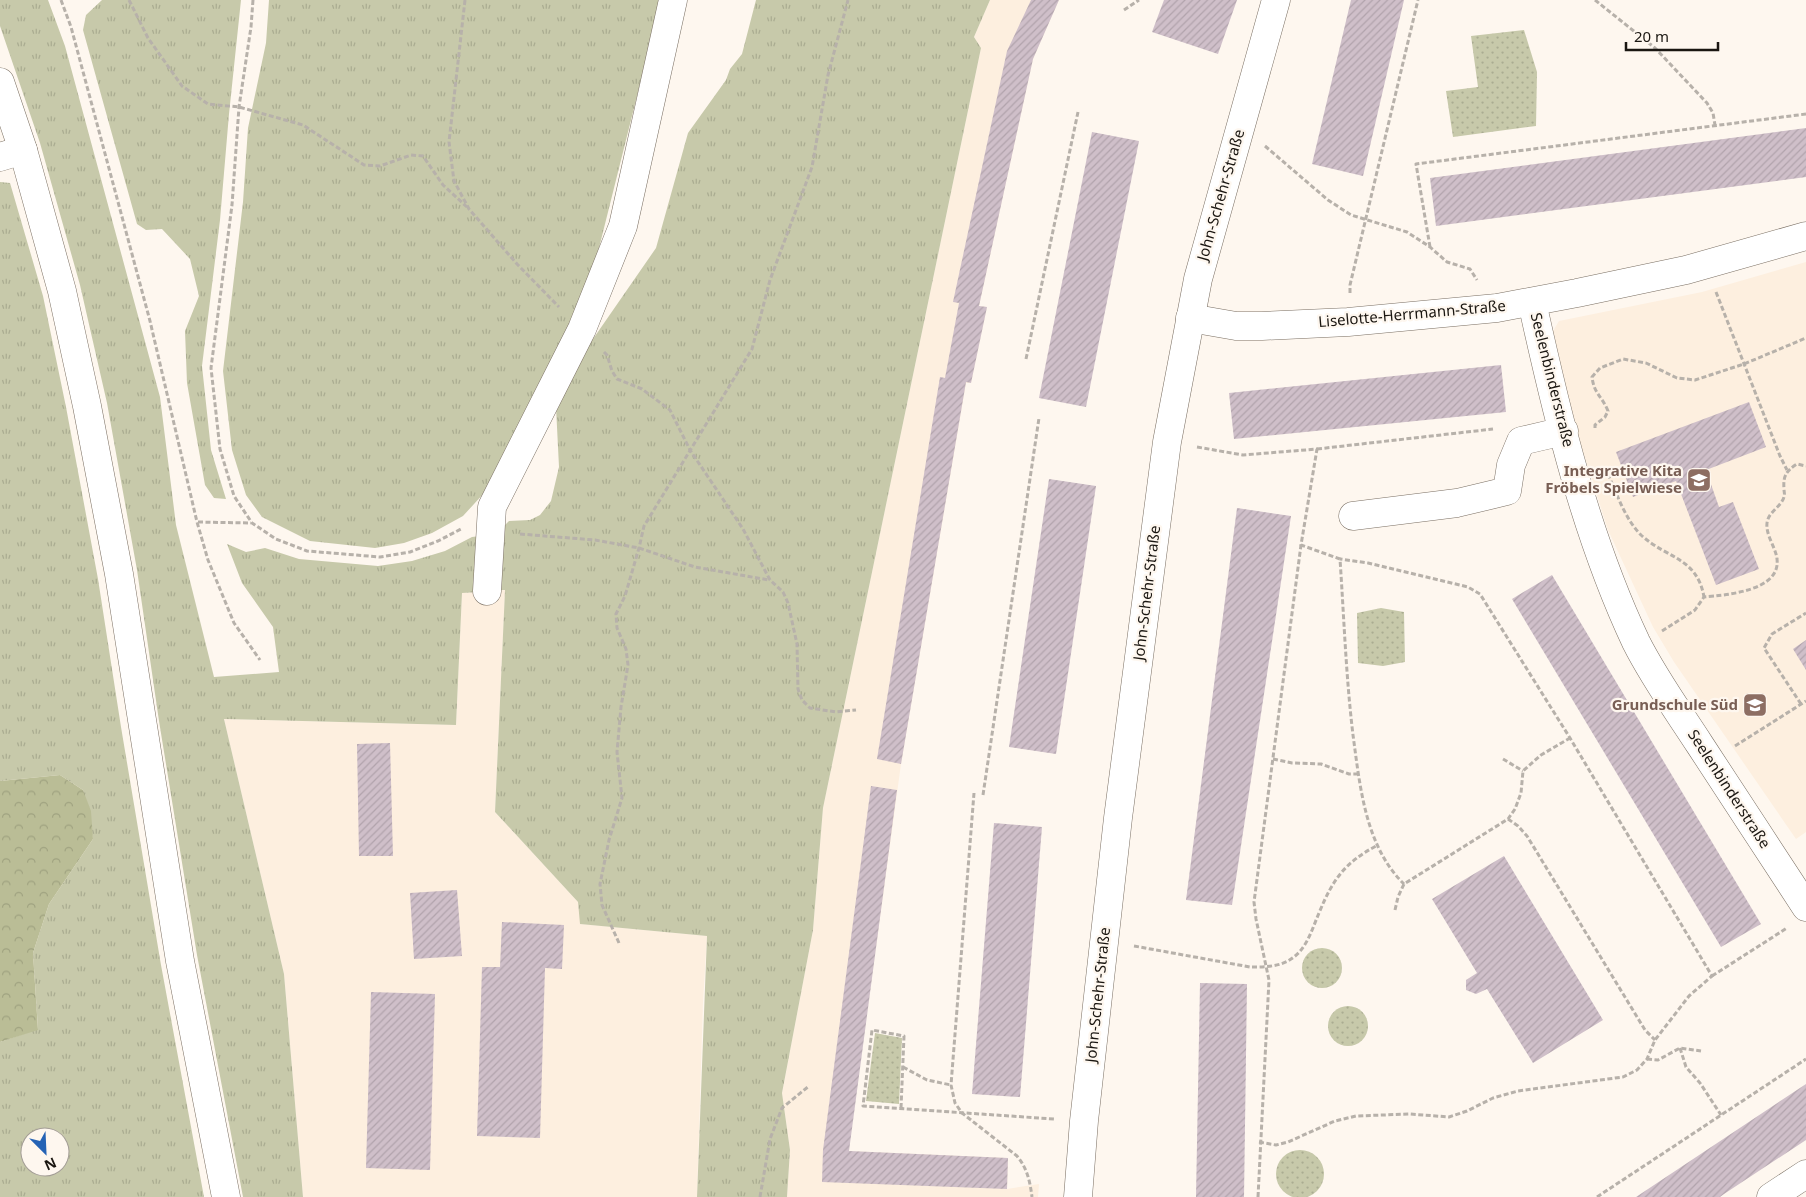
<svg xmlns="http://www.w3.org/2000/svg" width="1806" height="1197" viewBox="0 0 1806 1197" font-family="'Noto Sans',sans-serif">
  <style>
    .built { fill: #fdefdf }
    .grass { fill: url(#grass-tufts); fill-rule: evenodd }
    .forest { fill: url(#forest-crowns) }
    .park { fill: url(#park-dots) }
    .building { fill: url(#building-hatch) }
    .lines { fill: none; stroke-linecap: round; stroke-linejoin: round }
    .minor-casing { stroke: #7a6f63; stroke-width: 29 }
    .major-casing { stroke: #7a6f63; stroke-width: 29 }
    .path { stroke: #b7b1aa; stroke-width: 3; stroke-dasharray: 5 2.5; stroke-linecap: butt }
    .minor { stroke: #fff; stroke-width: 28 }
    .major { stroke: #fff; stroke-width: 28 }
    .labels { text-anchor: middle; stroke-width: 4.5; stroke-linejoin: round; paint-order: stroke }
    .street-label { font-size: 15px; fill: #1a1611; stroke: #fef7ef }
    .education-label { font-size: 15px; font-weight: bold; fill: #785e54; stroke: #fef7ef; text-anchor: end }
  </style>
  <defs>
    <pattern id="grass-tufts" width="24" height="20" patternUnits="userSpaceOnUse" patternTransform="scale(1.25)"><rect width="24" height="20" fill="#c7c9aa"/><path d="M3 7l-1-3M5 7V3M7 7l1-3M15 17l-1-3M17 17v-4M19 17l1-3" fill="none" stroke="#aaac91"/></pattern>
    <pattern id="forest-crowns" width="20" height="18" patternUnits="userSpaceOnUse" patternTransform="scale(1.25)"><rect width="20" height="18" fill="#babd96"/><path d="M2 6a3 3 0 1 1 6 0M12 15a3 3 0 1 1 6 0" fill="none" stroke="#9fa280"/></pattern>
    <pattern id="park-dots" width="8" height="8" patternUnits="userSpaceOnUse" patternTransform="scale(1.25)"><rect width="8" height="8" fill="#c7c9aa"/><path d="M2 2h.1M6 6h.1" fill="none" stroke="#aaac91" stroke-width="1.8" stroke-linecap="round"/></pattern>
    <pattern id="building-hatch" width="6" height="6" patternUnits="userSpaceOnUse" patternTransform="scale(1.25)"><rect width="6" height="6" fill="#cfbfc9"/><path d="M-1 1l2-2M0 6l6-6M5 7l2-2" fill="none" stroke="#b1a3ac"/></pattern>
  </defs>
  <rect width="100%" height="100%" fill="#fef7ef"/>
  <g class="built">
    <polygon points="990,0 1059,0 1033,59 979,306 987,307 971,383 966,383 901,764 848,1151 1008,1158 1007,1189 1039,1184 1038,1197 787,1197 790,1150 782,1093 813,930 823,808 981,48 974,37"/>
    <polygon points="1806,262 1806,832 1796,839 1674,662 1653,627 1608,530 1576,430 1553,331 1559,321 1702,292"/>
    <polygon points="505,590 495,812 578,902 581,924 707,936 703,1002 697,1197 303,1197 284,974 224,719 456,725 462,593"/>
  </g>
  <g class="grass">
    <polygon points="0,0 48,0 65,46 160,397 176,525 214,677 279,672 273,627 242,583 227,544 246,552 265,548 299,559 378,566 412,561 445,551 472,537 480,536 480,592 462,593 456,725 224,719 284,974 303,1197 243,1197 197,955 159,721 137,570 107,403 80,285 40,143 0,26"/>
    <polygon points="102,0 241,0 229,114 220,220 202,366 211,450 226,499 214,498 205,485 187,383 185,331 199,296 190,259 162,229 146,230 137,224 83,30 86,15"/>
    <polygon points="269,0 661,0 593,272 565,333 485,492 463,516 432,533 404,543 375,548 310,541 262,517 246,495 232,450 223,371 243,202 248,128 266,43"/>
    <polygon points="756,0 990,0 974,37 981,48 823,808 813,930 782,1093 790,1150 787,1197 697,1197 707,936 580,924 578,902 495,812 505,590 493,590 501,529 509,521 530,520 540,515 551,501 559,467 556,407 584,352 656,248 688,133 726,80 730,69 742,54"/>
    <path d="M0,182L10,183L43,296L66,407L98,579L121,727L161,965L204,1197H0V1042L38,1029L33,953L49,904L93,839L83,790L60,775L0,781ZM30,1137H60V1167H30Z"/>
  </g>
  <polygon class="forest" points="60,775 83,790 91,811 93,839 49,904 33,953 38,1030 0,1042 0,781"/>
  <g class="park">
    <polygon points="1524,30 1537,72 1536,126 1453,137 1446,91 1478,87 1471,36"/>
    <polygon points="1381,608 1404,612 1405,662 1383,666 1358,663 1357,613"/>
    <circle cx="1322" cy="968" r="20"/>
    <circle cx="1348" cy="1026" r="20"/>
    <polygon points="875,1033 902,1038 899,1104 866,1101"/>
    <circle cx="1300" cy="1174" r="24"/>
  </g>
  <g class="building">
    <polygon points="1031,0 1059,0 1033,59 979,306 987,307 971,383 966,382 901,764 877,759 940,377 945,378 959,303 953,302 1007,51"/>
    <polygon points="1164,0 1237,0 1218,54 1152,32"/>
    <polygon points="1351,0 1404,0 1363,176 1312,164"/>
    <polygon points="1806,128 1806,177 1436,226 1430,178"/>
    <polygon points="1092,132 1139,141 1086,407 1039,398"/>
    <polygon points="1501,365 1506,412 1234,439 1229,393"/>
    <polygon points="1749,402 1766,447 1706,470 1719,507 1733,502 1759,569 1716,585 1676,481 1633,497 1616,452"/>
    <polygon points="1049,479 1096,486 1056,754 1009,747"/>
    <polygon points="1237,508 1291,516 1232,905 1186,900"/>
    <polygon points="1552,575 1761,924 1721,947 1512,599"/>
    <polygon points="1806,640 1806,670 1793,649"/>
    <polygon points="390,743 393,856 359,856 357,744"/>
    <polygon points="871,786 897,790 849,1151 1008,1158 1007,1189 822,1182 823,1150"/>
    <polygon points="994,823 1042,827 1020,1097 972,1094"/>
    <polygon points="1504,856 1603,1020 1533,1063 1487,989 1476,994 1466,990 1466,980 1477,973 1432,899"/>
    <polygon points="457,890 462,956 414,959 410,893"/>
    <polygon points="502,922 564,925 562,969 545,968 540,1138 477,1136 482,967 500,967"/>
    <polygon points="1200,983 1247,984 1244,1197 1196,1197"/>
    <polygon points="371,992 435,994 430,1170 366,1168"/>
    <polygon points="1806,1084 1806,1140 1724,1194 1720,1197 1636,1197"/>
  </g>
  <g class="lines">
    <defs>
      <g id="minor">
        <polyline points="0,157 23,150"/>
        <path d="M1532,302C1557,416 1586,536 1636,642C1654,678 1678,711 1700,745C1735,799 1771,853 1806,907"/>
        <polyline points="1190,318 1236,326 1262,326 1348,322 1497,308 1577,293 1686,270 1806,236"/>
        <polyline points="1353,516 1457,503 1507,491 1511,465 1521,441 1564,431"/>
        <polyline points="487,591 492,507 582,329 623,226 673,0"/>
        <polyline points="1078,1197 1084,1121 1118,818 1167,442 1198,279 1276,0"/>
        <polyline points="1771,1197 1806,1174"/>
      </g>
      <polyline id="major" points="0,82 23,150 62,291 87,406 119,574 180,961 226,1197"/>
    </defs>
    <use href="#minor" class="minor-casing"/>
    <use href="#major" class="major-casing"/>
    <g class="path">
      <polyline points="61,0 71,27 150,321 197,522 208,560 234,623 260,660"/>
      <polyline points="129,0 148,38 182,86 208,104 239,107 303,125 364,165 380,166 411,155 423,156 443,185 467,207"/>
      <polyline points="253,0 251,27 239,107 232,205 211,368 220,449 234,496 252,523 276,539 307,551 380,557 410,552 438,541 461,529"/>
      <polyline points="465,0 449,142 454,181 469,209 517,264 559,307"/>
      <polyline points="1595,0 1655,48 1707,103 1713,113 1715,125"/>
      <polyline points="1124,10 1139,0"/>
      <polyline points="1265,146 1328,200 1351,215 1407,232 1430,247 1447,262 1470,269 1477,280"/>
      <polyline points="1430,247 1416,164 1806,114"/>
      <polyline points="1716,292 1780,456 1787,470"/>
      <polyline points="1350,293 1350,285 1418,0"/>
      <polyline points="604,352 607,355 612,371 617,379 642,389 670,410 690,450 743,529 770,580 783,592 788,603 797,644 798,689 802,700 810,708 836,712 856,710"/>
      <polyline points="1026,359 1078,112"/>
      <path d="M1595,428V425L1605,417L1608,411C1602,396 1594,394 1592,377L1600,368L1623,359L1646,363L1677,378L1695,380L1744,364L1806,338"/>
      <path d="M1197,447L1243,455L1317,449L1301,545L1340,559C1344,618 1346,677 1353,735C1360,786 1365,846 1404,884"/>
      <polyline points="1317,449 1493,429"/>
      <path d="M1608,474C1617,494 1625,519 1641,535C1667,559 1697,557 1704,597"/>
      <polyline points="198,522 251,523"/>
      <polyline points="520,534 595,540 639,548 695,567 769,580"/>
      <path d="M1662,631L1695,610L1704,597C1726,595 1781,591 1777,559C1776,547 1763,532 1768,519C1771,511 1782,505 1784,497C1785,494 1784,492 1784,489C1783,476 1786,471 1797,464L1806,466"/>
      <polyline points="1801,704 1764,648 1772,634 1806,613"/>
      <polyline points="1735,746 1806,701"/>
      <polyline points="1273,759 1292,763 1321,764 1349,774 1358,774"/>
      <polyline points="1503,759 1523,771"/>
      <path d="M974,793L951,1085L955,1103L962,1113L1017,1156C1027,1168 1030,1181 1032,1197"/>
      <polyline points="983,795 1039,418"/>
      <polyline points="1508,819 1518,826 1527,836 1645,1030 1655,1040"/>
      <polyline points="1395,910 1398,897 1404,884 1508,819 1515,809 1521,793 1523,771 1541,755 1570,738"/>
      <polyline points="619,943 602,905 600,884 609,840 622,798 617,752 621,707 628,665 626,649 617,628 616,614 625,596 639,548 644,526 752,349 770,280 812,167 828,75 848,0"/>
      <path d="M1134,946L1250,967C1263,967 1280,967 1291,959C1307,949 1312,929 1319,913C1333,879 1345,862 1378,845"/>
      <polyline points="1712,976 1787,928"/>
      <polyline points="1680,1048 1686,1067 1700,1083 1721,1115"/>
      <polyline points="1647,1059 1658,1060 1680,1048 1701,1051"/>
      <polyline points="903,1067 927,1080 951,1085"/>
      <polyline points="901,1108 904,1036 872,1030 863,1106 1054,1119"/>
      <polyline points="1259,1142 1276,1145 1288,1142 1335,1121 1356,1116 1410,1114 1449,1117 1467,1111 1493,1098 1518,1091 1623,1077 1637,1070 1647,1059 1655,1040 1689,996 1712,976 1570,738 1480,594 1468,587 1368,563 1340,559"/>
      <polyline points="760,1197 770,1139 782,1108 809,1086"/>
      <polyline points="1258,1197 1269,980 1256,919 1254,902 1301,545"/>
      <polyline points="1597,1197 1806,1059"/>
    </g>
    <use href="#minor" class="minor"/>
    <use href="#major" class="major"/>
  </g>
  <defs>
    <symbol id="school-square" viewBox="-11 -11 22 22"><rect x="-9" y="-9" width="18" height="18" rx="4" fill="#8d6e63" stroke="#fef7ef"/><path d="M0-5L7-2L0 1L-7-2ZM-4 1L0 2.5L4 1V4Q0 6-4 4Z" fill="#fff"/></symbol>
  </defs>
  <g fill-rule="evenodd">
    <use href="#school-square" x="1685" y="466" width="28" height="28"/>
    <use href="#school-square" x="1741" y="691" width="28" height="28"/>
  </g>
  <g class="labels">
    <g class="street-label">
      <text transform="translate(1221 195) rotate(-74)" y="5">John-Schehr-Straße</text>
      <text transform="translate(1412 314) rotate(-5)" y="5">Liselotte-Herrmann-Straße</text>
      <text transform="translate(1552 380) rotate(76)" y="5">Seelenbinderstraße</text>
      <text transform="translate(1147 593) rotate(-83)" y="5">John-Schehr-Straße</text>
      <text transform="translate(1729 789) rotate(57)" y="5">Seelenbinderstraße</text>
      <text transform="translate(1098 995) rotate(-84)" y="5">John-Schehr-Straße</text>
    </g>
    <g class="education-label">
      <text x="1682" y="476">Integrative Kita<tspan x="1682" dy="17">Fröbels Spielwiese</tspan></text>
      <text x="1738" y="710">Grundschule Süd</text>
    </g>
  </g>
  <g transform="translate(45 1152) rotate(156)"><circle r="24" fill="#fef7ef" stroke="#a39d96"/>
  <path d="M0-4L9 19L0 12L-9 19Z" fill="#2563b5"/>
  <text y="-8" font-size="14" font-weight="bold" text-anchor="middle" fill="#1a1611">N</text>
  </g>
  <path d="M1626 42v8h92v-8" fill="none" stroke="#1a1611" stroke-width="2.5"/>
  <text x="1634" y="42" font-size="15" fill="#1a1611" stroke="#fef7ef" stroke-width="4" paint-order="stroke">20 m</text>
</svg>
